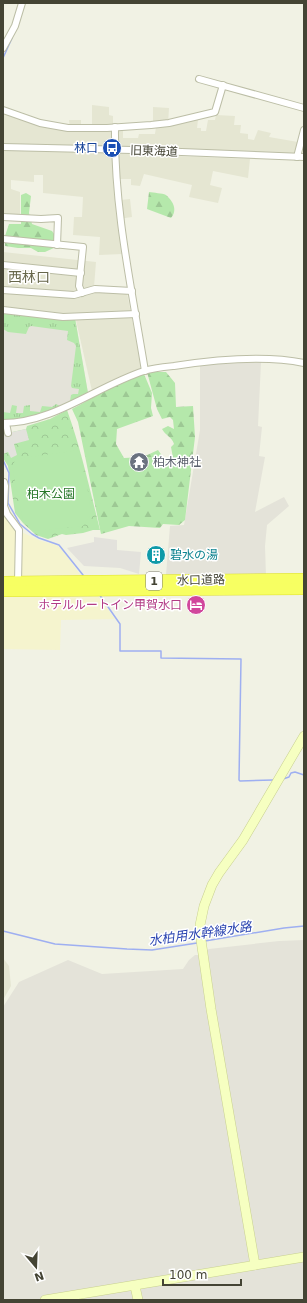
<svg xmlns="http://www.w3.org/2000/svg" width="307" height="1303" viewBox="0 0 307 1303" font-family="'DejaVu Sans','Noto Sans JP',sans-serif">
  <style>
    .residential { fill: #e5e6d2 }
    .commercial { fill: #f5f4ce }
    .industrial { fill: #e4e3d9 }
    .grass { fill: url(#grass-tufts) }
    .forest { fill: url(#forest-firs) }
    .park { fill: url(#park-crowns) }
    .garden { fill: #b5e8ab }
    .parking { fill: #e3e2dc }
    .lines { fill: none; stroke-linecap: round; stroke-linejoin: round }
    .stream { stroke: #9eaff1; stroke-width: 1.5 }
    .street-casing { stroke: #bcbea6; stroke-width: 8 }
    .secondary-casing { stroke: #c8d090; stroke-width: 10 }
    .highway-casing { stroke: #dddf30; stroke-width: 12 }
    .street { stroke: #fff; stroke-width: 6 }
    .secondary { stroke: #f6ffc1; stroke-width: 9 }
    .highway { stroke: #f7ff62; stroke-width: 11 }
    .labels { text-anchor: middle; stroke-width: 3; stroke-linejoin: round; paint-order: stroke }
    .shield { fill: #fff; stroke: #7c7c71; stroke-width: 1 }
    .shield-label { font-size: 11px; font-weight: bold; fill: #444434 }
    .transit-label { font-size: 12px; fill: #164399; stroke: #fff; text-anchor: end }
    .street-label { font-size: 12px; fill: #444434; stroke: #fff }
    .worship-label { font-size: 12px; fill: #5b616d; stroke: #fff; text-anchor: start }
    .park-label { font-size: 12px; fill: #267627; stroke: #fff }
    .culture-label { font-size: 12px; fill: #0d838f; stroke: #fff; text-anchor: start }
    .hotel-label { font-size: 12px; fill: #b23c85; stroke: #fff; text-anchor: end }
    .water-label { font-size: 13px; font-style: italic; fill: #2c46b1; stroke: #fff }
    .quarter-label { font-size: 14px; fill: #67674b; stroke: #fff }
  </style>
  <defs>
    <pattern id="grass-tufts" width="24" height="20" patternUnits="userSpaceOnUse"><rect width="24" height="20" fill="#b5e8ab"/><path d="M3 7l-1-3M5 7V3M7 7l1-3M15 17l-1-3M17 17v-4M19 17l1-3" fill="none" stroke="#9dc894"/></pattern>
    <pattern id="forest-firs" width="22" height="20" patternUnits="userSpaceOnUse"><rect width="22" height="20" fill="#b5e8ab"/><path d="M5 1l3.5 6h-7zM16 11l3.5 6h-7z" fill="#9dc894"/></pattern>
    <pattern id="park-crowns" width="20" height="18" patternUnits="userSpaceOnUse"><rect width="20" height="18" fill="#b5e8ab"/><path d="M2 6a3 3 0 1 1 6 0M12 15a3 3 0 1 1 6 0" fill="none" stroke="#9dc894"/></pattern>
  </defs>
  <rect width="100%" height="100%" fill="#f1f2e4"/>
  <g class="residential">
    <polygon points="92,105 109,107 109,115 113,116 113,130 123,129 123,138 138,138 139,134 155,134 156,127 153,126 153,107 169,108 168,124 187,119 198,120 197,128 201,128 201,131 206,131 208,120 215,120 216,115 235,116 234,125 241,125 240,133 248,134 248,139 254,140 258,130 271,133 269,137 298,142 294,156 3,144 3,111 70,129 69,120 81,120 81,130 92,130"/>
    <polygon points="3,149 250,159 248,178 213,171 210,185 222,188 218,203 189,197 192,185 144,174 140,186 131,185 131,179 119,179 121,200 130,199 132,217 118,219 122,254 99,255 100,237 73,235 74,217 82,217 83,197 43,193 43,175 34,175 34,182 11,180 11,189 20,192 20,215 3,215"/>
    <polygon points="3,252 96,262 94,287 126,288 142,370 92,391 75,316 3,309"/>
    <polygon points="3,958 9,966 11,986 3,1000"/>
  </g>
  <g class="commercial">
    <polygon points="3,509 17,530 41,541 57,545 66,555 81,576 3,576"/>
    <polygon points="98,596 115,619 61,620 60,650 3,649 3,597"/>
  </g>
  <g class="industrial">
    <polygon points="3,312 75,318 88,393 47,413 3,420"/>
    <polygon points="261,362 258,426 262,427 259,456 265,457 255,512 284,497 289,506 267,525 265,546 266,576 166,575 170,526 184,525 200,430 200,365"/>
    <polygon points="304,940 304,1300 3,1300 3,1007 19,982 68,960 102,974 183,969 189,960 195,955 199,955 209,949 279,941"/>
  </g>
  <g class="grass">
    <polygon points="3,312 75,318 88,393 70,401 71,395 73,394 78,394 79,389 72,388 71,386 76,346 74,343 67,340 68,331 31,326 29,327 26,334 8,332 3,329"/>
    <path d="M56,404L60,406C42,416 24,419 3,420V412L10,413L12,405L17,406L16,413H23L24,406L30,405V411L40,412L42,406L52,407Z"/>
  </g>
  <g class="forest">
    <path d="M149,192C154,193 162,193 166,195C173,201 178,210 171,218L147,209Z"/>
    <polygon points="26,193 31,196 29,213 32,224 52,231 59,241 56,247 45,252 38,252 31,248 18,248 5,246 5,236 9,224 21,224 21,195"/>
    <path d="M147,372H166L175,383L176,407L193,406L195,437L185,520L179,525L163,524L160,528L129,526L101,534L78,422L72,409C96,396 119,383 144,374L152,393L151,408L153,416L117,429L116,444L124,458L143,457L158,450L168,464L174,463L171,447L174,444C172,437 165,435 162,429L168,426L174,429L173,420L170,417L162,419L157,409Z"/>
  </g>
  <path class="park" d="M67,410C81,449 90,490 100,530H93L83,533L66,535L62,534L48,539L36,535L23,523L15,513L8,466L3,458V434L26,429L27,426L50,419Z"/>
  <polygon class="garden" points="79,450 89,496 91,514 83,526 35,531 23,521 12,466 16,459"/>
  <g class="parking">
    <polygon points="26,429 29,440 14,444 17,455 11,458 8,452 3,454 3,434"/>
    <polygon points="94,537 117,540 117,550 141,552 139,574 120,568 84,566 67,548 94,542"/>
  </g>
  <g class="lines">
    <g class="stream">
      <polyline points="3,58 12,38"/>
      <polyline points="3,460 9,473 8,503 20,524 32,534 39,538 59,545 83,575"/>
      <polyline points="99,594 120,624 120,651 161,651 161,658 241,659 239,780 240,781 273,780"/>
      <polyline points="283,779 289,777 291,773 295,772 304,775"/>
      <polyline points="3,931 55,944 127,949 152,950 197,943"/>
      <polyline points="205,941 284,928 304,926"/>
    </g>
    <defs>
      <g id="street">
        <polyline points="3,48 15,26 22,3"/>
        <polyline points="199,79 304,108"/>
        <polyline points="3,110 40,123 68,128 107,128 151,125 169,123 215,112 223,85"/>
        <path d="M115,127C114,210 132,290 145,371"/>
        <polyline points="3,147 132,150 304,157"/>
        <polyline points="297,157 304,130"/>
        <polyline points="3,217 41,219 58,218 57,245"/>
        <polyline points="3,239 83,247 79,286 82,293"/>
        <polyline points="3,265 81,273"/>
        <polyline points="3,290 74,295 95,289 132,291"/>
        <polyline points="3,310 63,317 136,314"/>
        <path d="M3,423C54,423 97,386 144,371C153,368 164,367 174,366C213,360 265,355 304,363"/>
        <polyline points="6,423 8,433"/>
        <polyline points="3,482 4,482 5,486 4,506 7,514 19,530 18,582"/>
      </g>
      <g id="secondary">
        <polyline points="255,1265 211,1009 201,940 200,925 204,906 212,885 219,873 243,840 304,736"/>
        <polyline points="135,1286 138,1300"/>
        <polyline points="45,1300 304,1257"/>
      </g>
      <g id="highway">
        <polyline points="3,582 304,579"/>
        <polyline points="3,591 304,589"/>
      </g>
    </defs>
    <use href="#street" class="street-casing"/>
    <use href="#secondary" class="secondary-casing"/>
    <use href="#highway" class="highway-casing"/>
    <use href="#street" class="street"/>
    <use href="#secondary" class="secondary"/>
    <use href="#highway" class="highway"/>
  </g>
  <defs>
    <symbol id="bus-disc" viewBox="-11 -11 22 22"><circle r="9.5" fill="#1a4fb4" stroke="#fff"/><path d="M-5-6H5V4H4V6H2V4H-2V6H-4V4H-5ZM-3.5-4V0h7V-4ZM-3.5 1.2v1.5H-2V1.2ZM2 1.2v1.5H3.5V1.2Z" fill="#fff"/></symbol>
    <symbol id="temple-disc" viewBox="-11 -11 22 22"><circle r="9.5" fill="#6b7280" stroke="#fff"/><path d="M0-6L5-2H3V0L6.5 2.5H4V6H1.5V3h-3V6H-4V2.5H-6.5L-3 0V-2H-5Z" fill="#fff"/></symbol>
    <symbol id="building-disc" viewBox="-11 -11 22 22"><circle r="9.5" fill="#0f9aa8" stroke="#fff"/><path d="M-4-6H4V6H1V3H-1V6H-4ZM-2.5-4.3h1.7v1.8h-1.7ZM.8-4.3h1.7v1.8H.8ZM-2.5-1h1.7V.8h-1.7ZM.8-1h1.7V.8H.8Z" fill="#fff"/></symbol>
    <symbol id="hotel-disc" viewBox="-11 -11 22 22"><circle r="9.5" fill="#d1479c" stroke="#fff"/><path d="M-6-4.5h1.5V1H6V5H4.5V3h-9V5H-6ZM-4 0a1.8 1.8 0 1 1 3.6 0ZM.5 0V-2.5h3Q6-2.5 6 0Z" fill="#fff"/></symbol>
  </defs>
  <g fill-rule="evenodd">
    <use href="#bus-disc" x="101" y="137" width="22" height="22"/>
    <use href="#temple-disc" x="128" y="451" width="22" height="22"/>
    <use href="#building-disc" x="145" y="544" width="22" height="22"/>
    <use href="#hotel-disc" x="185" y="594" width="22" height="22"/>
  </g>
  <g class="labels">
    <rect class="shield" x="146" y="572" width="16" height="18" rx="3"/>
    <g class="shield-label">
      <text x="154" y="585">1</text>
    </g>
    <g class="transit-label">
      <text x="98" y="152">林口</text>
    </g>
    <g class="street-label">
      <text transform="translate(154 151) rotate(2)" y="4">旧東海道</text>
      <text transform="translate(201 580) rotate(-1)" y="4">水口道路</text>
    </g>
    <g class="worship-label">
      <text x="153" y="466">柏木神社</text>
    </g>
    <g class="park-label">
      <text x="51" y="498">柏木公園</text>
    </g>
    <g class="culture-label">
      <text x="170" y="559">碧水の湯</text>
    </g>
    <g class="hotel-label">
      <text x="182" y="609">ホテルルートイン甲賀水口</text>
    </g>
    <g class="water-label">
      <text transform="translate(200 933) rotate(-8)" y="5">水柏用水幹線水路</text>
    </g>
    <g class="quarter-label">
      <text x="29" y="282">西林口</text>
    </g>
  </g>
  <rect width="307" height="1303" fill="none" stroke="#444434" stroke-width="8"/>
  <g transform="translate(36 1267) rotate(161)" stroke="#ffffff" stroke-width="3" paint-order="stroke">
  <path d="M0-3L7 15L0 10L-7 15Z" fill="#444434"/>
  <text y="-6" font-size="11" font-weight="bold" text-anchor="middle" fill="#444434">N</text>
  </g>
  <path d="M163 1279v6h78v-6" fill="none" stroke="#444434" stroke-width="2"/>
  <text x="169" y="1279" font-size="12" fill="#444434" stroke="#ffffff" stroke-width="3" paint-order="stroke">100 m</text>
</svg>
